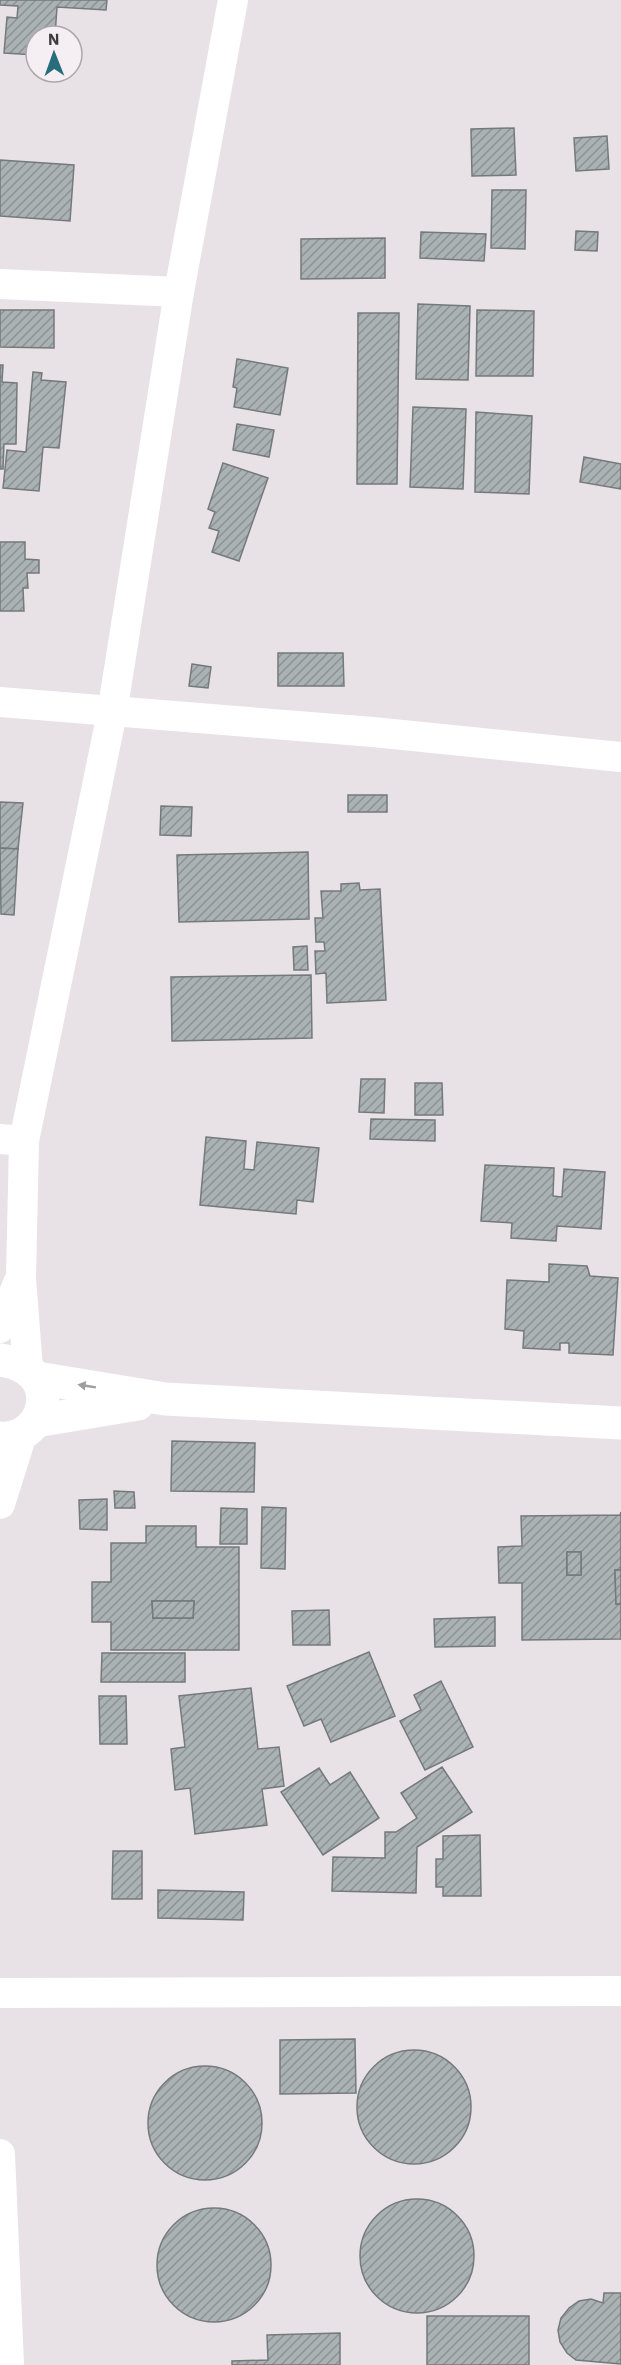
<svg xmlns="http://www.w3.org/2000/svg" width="621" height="2365" viewBox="0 0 621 2365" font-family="'IBM Plex Sans',sans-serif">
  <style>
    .building { fill: url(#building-hatch); stroke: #747a7c; stroke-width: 1.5; fill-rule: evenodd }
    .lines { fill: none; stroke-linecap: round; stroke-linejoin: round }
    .street { stroke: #fff; stroke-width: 30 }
    .secondary { stroke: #fff; stroke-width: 33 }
    .oneway { fill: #9e9e9e }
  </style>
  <defs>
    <pattern id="building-hatch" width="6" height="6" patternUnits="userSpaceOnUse" patternTransform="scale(1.5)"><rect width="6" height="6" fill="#abb2b3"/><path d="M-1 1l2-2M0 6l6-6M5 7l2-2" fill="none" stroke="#8d9293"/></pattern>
  </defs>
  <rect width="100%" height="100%" fill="#e8e2e6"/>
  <g class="building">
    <polygon points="0,0 107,0 106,10 57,7 55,36 36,36 36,55 4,53 7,17 17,18 18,6 0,5"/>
    <polygon points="514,128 516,175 472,176 471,129"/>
    <polygon points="607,136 609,169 576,171 574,138"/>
    <polygon points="0,160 74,165 70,221 0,216"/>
    <polygon points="492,190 526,190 525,249 491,248"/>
    <polygon points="576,231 598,232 597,251 575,250"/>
    <polygon points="421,232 486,234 484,261 420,258"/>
    <polygon points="385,238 385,278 301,279 301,239"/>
    <polygon points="418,304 470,306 468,380 416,379"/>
    <polygon points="0,310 54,310 54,348 0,347"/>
    <polygon points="477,310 534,311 533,376 476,376"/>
    <polygon points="358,313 399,313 397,484 357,484"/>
    <polygon points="237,359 288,368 280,415 234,407 237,388 233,387"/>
    <polygon points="0,365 3,365 2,382 17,383 16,444 4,444 3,469 0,469"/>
    <polygon points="33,372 42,373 41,380 66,382 59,448 43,447 39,491 3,488 7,450 26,452"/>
    <polygon points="413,407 466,409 463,489 410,487"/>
    <polygon points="476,412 532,416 529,494 475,492"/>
    <polygon points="237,424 274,430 269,457 233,450"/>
    <polygon points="584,457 621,464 621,489 580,482"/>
    <polygon points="223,463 268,478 239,561 212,552 219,531 209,528 215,512 208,509"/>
    <polygon points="0,542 25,542 25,559 39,560 39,573 27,573 28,588 23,588 24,611 0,611"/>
    <polygon points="278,653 343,653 344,686 278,686"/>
    <polygon points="192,664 211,667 208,688 189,686"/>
    <rect x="348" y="795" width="39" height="17"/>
    <polygon points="0,802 23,803 18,849 0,848"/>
    <polygon points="161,806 192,807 191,836 160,835"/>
    <polygon points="0,848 18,849 14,915 1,914"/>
    <polygon points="308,852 309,919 179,922 177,855"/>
    <polygon points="359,883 360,890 380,889 386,1000 327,1003 326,973 316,974 315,951 325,951 324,942 316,942 315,918 323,918 321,891 341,891 341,884"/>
    <polygon points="307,946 308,970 294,970 293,947"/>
    <polygon points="311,975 312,1038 172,1041 171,977"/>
    <polygon points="361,1079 385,1079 384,1113 359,1112"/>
    <polygon points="415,1083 442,1083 443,1115 415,1115"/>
    <polygon points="371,1119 435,1120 435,1141 370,1139"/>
    <polygon points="206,1137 246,1141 244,1169 254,1170 257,1142 319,1148 313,1202 297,1200 296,1214 200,1205"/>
    <polygon points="485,1165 554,1168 553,1196 562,1197 564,1169 605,1172 601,1229 557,1226 556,1241 511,1238 512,1223 481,1221"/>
    <polygon points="549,1264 587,1266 590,1276 618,1278 613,1355 569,1353 569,1343 560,1343 560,1350 523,1348 524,1331 505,1329 507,1280 549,1282"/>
    <polygon points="172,1441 255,1443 254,1492 171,1491"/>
    <polygon points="114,1491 134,1492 135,1508 115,1508"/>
    <polygon points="107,1499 107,1530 80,1529 79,1500"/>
    <polygon points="262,1507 286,1508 285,1569 261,1568"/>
    <polygon points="221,1508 247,1509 247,1544 220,1544"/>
    <path d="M621,1512V1570H615L616,1604H621V1639L522,1640V1583H499L498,1547L522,1546L521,1516L620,1515ZM567,1552H581V1575H567Z"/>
    <path d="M146,1526H196V1547H239V1650H111V1622H92V1582H111V1543H146ZM152,1601H194L193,1618H153Z"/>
    <rect x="567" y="1552" width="14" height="23"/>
    <polygon points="615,1570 621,1570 621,1604 616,1604"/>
    <polygon points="152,1601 194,1601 193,1618 153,1618"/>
    <polygon points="329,1610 330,1645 293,1645 292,1611"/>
    <polygon points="495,1617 495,1646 435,1647 434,1619"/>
    <polygon points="369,1652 395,1716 331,1742 321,1719 304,1726 287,1686"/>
    <polygon points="102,1653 185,1653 185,1682 101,1682"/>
    <polygon points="441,1681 473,1747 425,1770 400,1721 421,1710 414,1695"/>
    <polygon points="251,1688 258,1749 279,1747 284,1786 262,1789 267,1825 195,1834 190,1788 175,1790 171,1749 185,1747 179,1696"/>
    <polygon points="99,1696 126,1696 127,1744 100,1744"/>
    <polygon points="442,1767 472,1812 417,1847 416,1893 332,1891 333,1857 385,1858 385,1832 396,1832 417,1818 401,1793"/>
    <polygon points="319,1768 330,1785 350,1772 379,1818 323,1855 281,1792"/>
    <polygon points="480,1835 481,1896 443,1896 443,1887 436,1887 436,1859 443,1859 443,1836"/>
    <polygon points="113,1851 142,1851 142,1899 112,1899"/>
    <polygon points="158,1890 244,1892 243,1920 158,1918"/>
    <polygon points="355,2039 356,2093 280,2094 280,2040"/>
    <circle cx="414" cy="2107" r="57"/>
    <circle cx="205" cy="2123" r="57"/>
    <circle cx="417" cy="2256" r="57"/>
    <circle cx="214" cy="2265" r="57"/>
    <polygon points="604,2293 621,2293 621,2364 576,2360 567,2353 560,2342 558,2330 561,2318 569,2308 579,2301 591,2299 603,2303"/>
    <rect x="427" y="2316" width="102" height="49"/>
    <polygon points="340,2333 340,2365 232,2365 232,2361 268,2360 267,2335"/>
  </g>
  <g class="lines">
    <g class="street">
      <polyline points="0,284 179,292"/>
      <polyline points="0,702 373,732 621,757"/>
      <polyline points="0,1139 24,1141"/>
      <polyline points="0,1328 18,1283"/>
      <polyline points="28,1369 21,1278 24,1141 112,713 179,292 233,0"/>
      <polyline points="0,1504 22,1434"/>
      <polyline points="0,1993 621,1991"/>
      <polyline points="0,2154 9,2365"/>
    </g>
    <g class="secondary">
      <path d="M0,1360C66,1368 47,1442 0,1438"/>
      <polyline points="37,1378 165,1399 621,1423"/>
      <polyline points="36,1421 138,1404"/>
    </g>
  </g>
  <defs><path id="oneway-solid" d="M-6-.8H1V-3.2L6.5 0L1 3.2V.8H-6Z" transform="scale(1.5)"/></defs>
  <use class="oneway" href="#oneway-solid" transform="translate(87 1386) rotate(-171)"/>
  <g transform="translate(54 54) rotate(359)"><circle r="28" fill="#f5eff3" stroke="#aca7ab" stroke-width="1.5"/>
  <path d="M0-4.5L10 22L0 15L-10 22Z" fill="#276d7b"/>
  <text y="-9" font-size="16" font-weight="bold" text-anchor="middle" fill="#3e3c3e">N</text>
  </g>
</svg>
